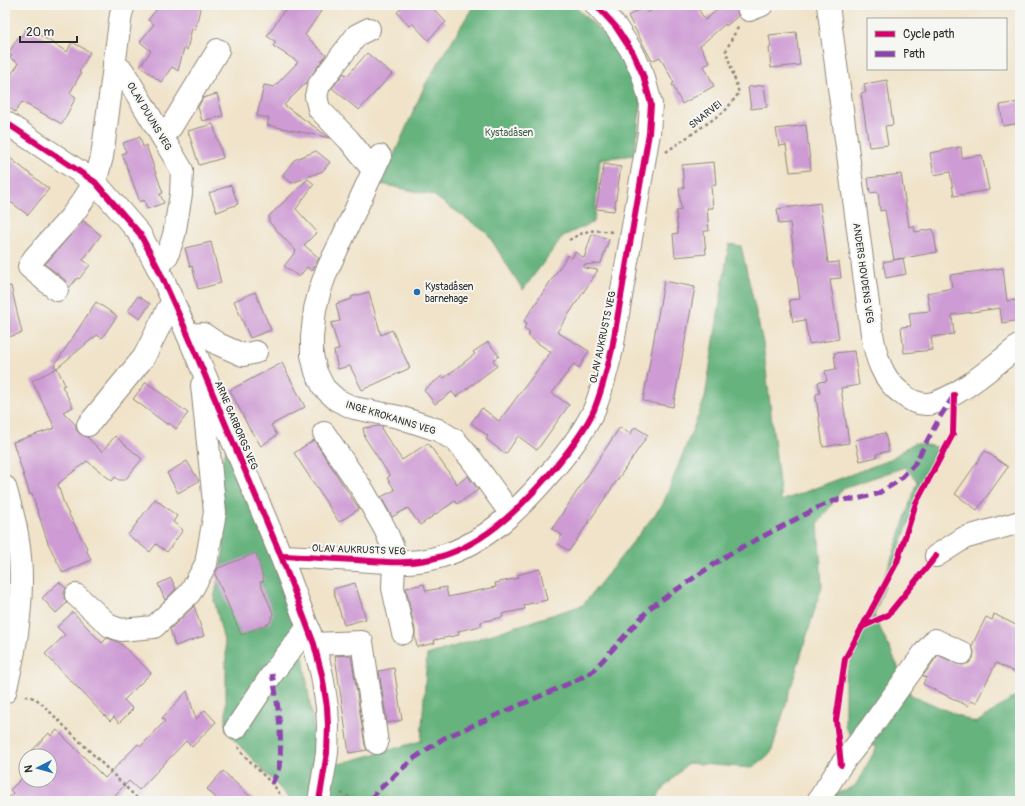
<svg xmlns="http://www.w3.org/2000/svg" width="1025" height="806" viewBox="0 0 1025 806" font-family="Pangolin,sans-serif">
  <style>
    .forest { fill: #66b37e; stroke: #486f54 }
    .building { fill: #ce9bd4 }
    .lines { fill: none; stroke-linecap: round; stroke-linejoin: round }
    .minor-casing { stroke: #8e877a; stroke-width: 24 }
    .path { stroke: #8e877a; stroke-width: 2.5; stroke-dasharray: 3 3; stroke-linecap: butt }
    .minor { stroke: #fff; stroke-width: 22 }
    .quiet { stroke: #8e44ad; stroke-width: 5; stroke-dasharray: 10 5; stroke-linecap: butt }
    .cycleway-casing { stroke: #f6f6f2; stroke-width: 8 }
    .cycleway { stroke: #d6006c; stroke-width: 6 }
    .poi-dot { fill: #1f6fb2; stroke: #f6f6f2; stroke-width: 1.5 }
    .labels { text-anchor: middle; stroke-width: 4; stroke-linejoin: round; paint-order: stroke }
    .street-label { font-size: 10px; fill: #2b2b2b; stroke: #f6f6f2 }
    .park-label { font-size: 10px; fill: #445d4b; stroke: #f6f6f2 }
    .poi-label { font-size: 10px; fill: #2b2b2b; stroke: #f6f6f2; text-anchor: start }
  </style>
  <rect width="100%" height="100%" fill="#f6f6f2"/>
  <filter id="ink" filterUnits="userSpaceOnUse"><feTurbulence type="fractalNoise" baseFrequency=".025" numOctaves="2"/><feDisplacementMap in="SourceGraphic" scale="8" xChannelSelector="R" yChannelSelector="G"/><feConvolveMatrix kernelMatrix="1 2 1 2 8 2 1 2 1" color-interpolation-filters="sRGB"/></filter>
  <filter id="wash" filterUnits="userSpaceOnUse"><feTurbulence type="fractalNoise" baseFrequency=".012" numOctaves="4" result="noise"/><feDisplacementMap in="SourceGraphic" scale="16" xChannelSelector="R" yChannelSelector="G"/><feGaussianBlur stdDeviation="0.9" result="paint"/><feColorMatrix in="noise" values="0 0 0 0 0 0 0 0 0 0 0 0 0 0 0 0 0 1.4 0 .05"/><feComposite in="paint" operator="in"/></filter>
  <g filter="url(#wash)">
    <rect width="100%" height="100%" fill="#f0e3c9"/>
    <g class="forest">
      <polygon points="474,5 573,5 627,55 641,104 634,155 600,159 594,222 563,236 523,290 487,233 433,195 381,184 426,83"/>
      <polygon points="729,244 741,246 763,343 781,501 889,460 914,443 937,447 874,615 911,695 976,723 1020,693 1020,801 832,801 835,794 855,786 877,747 851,736 845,727 845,676 893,555 917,481 905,467 843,488 818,524 822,586 771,753 752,768 688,763 660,792 657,801 292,801 226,731 226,649 214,600 224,549 220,467 228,444 300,633 316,747 339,764 421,741 427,655 583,605 663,504 705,398"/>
    </g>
    <g id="blocks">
      <g class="building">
        <polygon points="160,5 201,5 195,30 192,28 187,50 184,48 178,71 172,67 161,82 140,66 151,51 140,42 154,24 148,20"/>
        <polygon points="288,5 312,5 321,11 305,35 326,55 307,82 284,105 330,138 267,125 269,118 257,116 264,85 274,87 298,62 273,46 276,42 267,36"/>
        <polygon points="405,5 430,5 446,22 428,40 412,23 409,26 397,12"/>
        <polygon points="661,5 696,5 705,20 723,5 732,5 737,10 738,16 726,26 725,24 700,46 710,63 704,66 714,86 682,104 672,84 674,83 660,57 652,61 628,16 644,7 647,13"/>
        <polygon points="27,27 67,52 72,42 90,52 79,72 81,73 70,93 76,97 62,124 22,102 15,112 5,104 5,83 18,65 17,65 18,63 10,58 12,56 8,54 19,36 21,37"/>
        <polygon points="796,32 800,65 771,68 769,48 771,47 769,35"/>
        <polygon points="367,53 392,74 359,110 357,107 356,108 332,88 344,73 347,76"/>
        <polygon points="887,80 893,125 885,126 888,145 869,147 861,93 866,92 864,84"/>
        <polygon points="764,85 767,107 751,109 748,87"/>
        <polygon points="217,94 223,116 202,121 198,107 203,98"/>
        <polygon points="1020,102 1020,123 1003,126 1000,105"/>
        <polygon points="213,124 223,158 199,165 188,131"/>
        <polygon points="806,125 811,170 790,172 786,145 779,146 776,129"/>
        <polygon points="140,137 143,147 146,145 163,193 160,194 164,203 147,209 144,200 140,202 122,154 126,152 123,143"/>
        <polygon points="961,147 962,158 982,155 989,190 954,196 950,172 934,175 930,153"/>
        <polygon points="316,151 330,162 323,171 292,183 282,176 294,160"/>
        <polygon points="5,154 49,189 28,215 5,198"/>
        <polygon points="714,162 716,185 711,186 713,208 707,208 709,231 704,231 706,254 675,257 673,234 678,233 676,211 681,210 679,188 684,188 682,165"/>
        <polygon points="604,164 621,167 614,211 596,209"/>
        <polygon points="901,174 909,227 914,226 915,232 933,229 937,252 894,260 885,210 880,211 878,192 870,193 868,178"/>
        <polygon points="308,179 314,184 296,209 317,232 304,245 319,258 312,271 307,267 299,277 284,266 296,251 269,222 269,216"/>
        <polygon points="231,185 238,204 217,212 209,193"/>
        <polygon points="820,203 828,263 839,262 841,278 830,279 839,339 809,344 805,320 793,322 789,300 800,299 792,239 790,223 779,224 777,209"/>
        <polygon points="83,221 101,235 83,260 90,265 79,279 77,278 69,288 65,280 45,264"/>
        <polygon points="592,234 609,239 601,263 584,265 584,268 598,270 557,332 589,351 579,368 574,364 552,393 569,405 537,450 518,436 506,454 486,439 488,436 471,423 482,408 499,421 551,352 536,342 528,335 530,332 524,328 527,323 524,321 568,255 572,258 575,252 584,258"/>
        <polygon points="211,242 221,283 198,289 192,266 190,267 185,248"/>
        <polygon points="903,258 906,274 886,278 883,262"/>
        <polygon points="1003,268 1007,301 1018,300 1020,320 1002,323 1000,308 952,315 954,334 931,337 933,350 904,353 901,327 911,326 909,313 930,311 927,293 952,288 950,275"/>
        <polygon points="664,281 695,287 673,407 643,401"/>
        <polygon points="11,286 22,333 5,338 5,287"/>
        <polygon points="255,292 271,330 250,338 234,301"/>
        <polygon points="369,292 381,335 392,330 410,368 362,390 350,366 338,369 334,351 339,349 331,323 340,321 336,304 352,299 351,297"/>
        <polygon points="138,296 150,304 140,319 128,311"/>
        <polygon points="96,302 117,316 102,338 97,335 57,368 54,366"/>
        <polygon points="488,342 499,356 493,360 497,366 456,397 452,392 435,404 424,390 442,376 444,378 475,354 473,352"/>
        <polygon points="854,351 859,385 841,388 849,443 823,447 816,397 816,394 820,393 818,382 827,381 825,371 836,369 834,353"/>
        <polygon points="282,363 305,407 271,425 277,435 261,446 249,428 230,390"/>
        <polygon points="57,368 65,385 62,386 73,407 63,412 76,425 76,430 80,434 87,437 102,452 115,436 142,459 125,480 119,480 115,477 112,481 87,461 59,483 58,485 65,507 87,548 86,549 91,560 63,573 48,543 32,494 30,495 13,442 55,428 32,381"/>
        <polygon points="146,382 188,413 176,429 169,423 168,425 133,399"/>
        <polygon points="380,426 382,426 383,432 402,460 428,443 457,484 468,476 478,490 457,504 455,501 420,525 408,508 392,517 381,497 395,490 387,478 390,476 365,438 363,428"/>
        <polygon points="620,427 630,434 635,427 648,435 569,551 557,543 562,535 552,529"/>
        <polygon points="885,433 889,451 876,454 877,457 860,461 855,440"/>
        <polygon points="314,440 359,509 339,522 294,453"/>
        <polygon points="985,451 1008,467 977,510 955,494"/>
        <polygon points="187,461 199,481 178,493 167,473"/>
        <polygon points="155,499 177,516 173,522 183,530 167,552 156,544 150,552 128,535"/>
        <polygon points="256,553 264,581 260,582 273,613 270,623 241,635 215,574 218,568"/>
        <polygon points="540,569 547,600 524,605 525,609 502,614 503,617 481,622 481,626 458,631 459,635 434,640 435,643 417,647 415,637 415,630 406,588 424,584 426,591 446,587 448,597 496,587 495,583 518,578 517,575"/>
        <polygon points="171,578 176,589 165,600 158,584"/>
        <polygon points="59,582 66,588 64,593 64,598 67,603 56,613 42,598"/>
        <polygon points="355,583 366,619 344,625 333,589"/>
        <polygon points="194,606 204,636 175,646 170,629"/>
        <polygon points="73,612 102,643 107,638 119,642 151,673 124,700 133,709 119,723 114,717 110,721 45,654 65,635 57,627"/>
        <polygon points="994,614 1020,627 1020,675 996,663 976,703 971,701 968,706 923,684 926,677 923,676 938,655 957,664 963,665 969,663 973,658 974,652 972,646 976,637 986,617 992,620"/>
        <polygon points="351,655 365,745 367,750 349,753 335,656"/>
        <polygon points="394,668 402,720 387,723 379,671"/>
        <polygon points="187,691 196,719 205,710 216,722 192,747 186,741 139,790 129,781 109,801 5,801 13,793 10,790 26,774 26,780 50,780 50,756 27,756 49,733 51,736 57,730 105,778 138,744 141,746 165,721 162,718"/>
        <polygon points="223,771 255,801 219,801 207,789"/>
      </g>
    </g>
  </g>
  <g filter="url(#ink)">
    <use href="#blocks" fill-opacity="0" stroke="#8e877a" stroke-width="1"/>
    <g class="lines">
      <defs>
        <g id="minor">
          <path d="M828,5L872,334C876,357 882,379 901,393C909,400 917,405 928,404C955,401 998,362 1020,345"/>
          <polyline points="749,10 762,5"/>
          <polyline points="369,29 357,35 319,85 316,96 319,109 349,140 373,170"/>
          <polyline points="114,64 123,71 182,170 181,194 174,235 167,256 158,268"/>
          <polyline points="5,122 95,182 140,234 158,268 188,335 281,556 314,644 322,675 327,707 328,726 327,753 319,801"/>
          <polyline points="162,136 171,127 218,50"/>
          <polyline points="380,156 343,237 327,270 320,290 315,309 312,337 312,355 316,372 324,388 337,400 354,408 399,417 438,430 456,441 472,460 511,514"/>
          <polyline points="57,290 29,267 34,258 70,218 84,199 95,182 102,157 121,14 124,5"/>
          <polyline points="188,335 203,334 218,344 243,355 256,352"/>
          <polyline points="88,425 144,357 168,309 174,304"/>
          <polyline points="324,433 364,492 385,529 393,548 394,562 393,588 403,633"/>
          <path d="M5,487C10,505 16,522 18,541C26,591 17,644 5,692"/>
          <path d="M281,556C307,557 332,559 357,560C384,562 412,565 439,557C488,543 525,503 557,465C571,448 585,430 594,410C602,390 607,370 612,349L649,133L651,104L643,75L633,53L616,27L596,5"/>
          <polyline points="936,556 964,538 1020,522"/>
          <polyline points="76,595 110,626 121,630 154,627 190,593 206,564 215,512 202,385"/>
          <polyline points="314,644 362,642 377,743"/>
          <polyline points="236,728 272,674 308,627"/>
          <polyline points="818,801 841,765 871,727 924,653 935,640 962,653"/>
        </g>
      </defs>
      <use href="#minor" class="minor-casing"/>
      <g class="path">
        <polyline points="666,152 725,111 739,93 726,51 732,38 739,26"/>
        <path d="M569,240C587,230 591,229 612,232"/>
        <polyline points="25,696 34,698 39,701 140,801"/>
        <polyline points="238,747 242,753 275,787 284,801"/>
        <polyline points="341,793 357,801"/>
      </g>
      <use href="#minor" class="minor"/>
      <g class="quiet">
        <path d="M272,784C274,778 278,772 279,767C283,738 278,702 272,674"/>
        <polyline points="371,801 376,792 413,759 444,738 577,680 593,671 651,607 729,554 821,506 836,500 857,499 877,494 897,482 914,465 940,417 952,398"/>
      </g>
      <defs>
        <g id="cycleway">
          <polyline points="5,122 95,182 140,234 158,268 188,335 281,556 314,644 322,675 327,707 328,726 327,753 319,801"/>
          <path d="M281,556C307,557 332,559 357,560C384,562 412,565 439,557C488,543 525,503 557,465C571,448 585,430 594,410C602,390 607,370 612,349L649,133L651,104L643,75L633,53L616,27L596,5"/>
          <polyline points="862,627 888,615 936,556"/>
          <polyline points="841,765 836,720 845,659 897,562 916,503 953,434 954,395"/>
        </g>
      </defs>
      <use href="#cycleway" class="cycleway-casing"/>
      <use href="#cycleway" class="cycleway"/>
    </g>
  </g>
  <circle class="poi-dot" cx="417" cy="292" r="4"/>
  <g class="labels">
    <g class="street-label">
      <text transform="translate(705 114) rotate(-38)" y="4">SNARVEI</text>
      <text transform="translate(150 116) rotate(59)" y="4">OLAV DUUNS VEG</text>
      <text transform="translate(864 273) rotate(82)" y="4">ANDERS HOVDENS VEG</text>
      <text transform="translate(602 337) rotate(-78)" y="4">OLAV AUKRUSTS VEG</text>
      <text transform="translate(391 417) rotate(17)" y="4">INGE KROKANNS VEG</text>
      <text transform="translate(237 425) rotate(67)" y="4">ARNE GARBORGS VEG</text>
      <text transform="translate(359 549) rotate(2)" y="4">OLAV AUKRUSTS VEG</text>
    </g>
    <g class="park-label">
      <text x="509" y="136">Kystadåsen</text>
    </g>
    <g class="poi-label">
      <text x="425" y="290">Kystadåsen<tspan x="425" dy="12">barnehage</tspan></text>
    </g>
  </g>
  <rect width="1025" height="806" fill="none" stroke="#f6f6f2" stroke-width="20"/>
  <rect x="867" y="18" width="140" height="52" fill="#f6f6f2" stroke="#a5a5a2"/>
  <rect x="875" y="31" width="20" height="6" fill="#d6006c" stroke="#a5a5a2"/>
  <text x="903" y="38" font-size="12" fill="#2b2b2b">Cycle path</text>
  <rect x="875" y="51" width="20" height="6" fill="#8e44ad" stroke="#a5a5a2"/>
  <text x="903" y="58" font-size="12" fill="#2b2b2b">Path</text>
  <g transform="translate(38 768) rotate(264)"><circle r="19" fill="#f6f6f2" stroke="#a5a5a2"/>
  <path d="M0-3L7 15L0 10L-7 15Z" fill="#1f6fb2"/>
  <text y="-6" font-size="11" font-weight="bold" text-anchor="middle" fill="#2b2b2b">N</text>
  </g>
  <path d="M20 36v6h57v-6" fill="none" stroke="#2b2b2b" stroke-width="2"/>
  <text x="26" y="36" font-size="12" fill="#2b2b2b" stroke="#f6f6f2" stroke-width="3" paint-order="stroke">20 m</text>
</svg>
